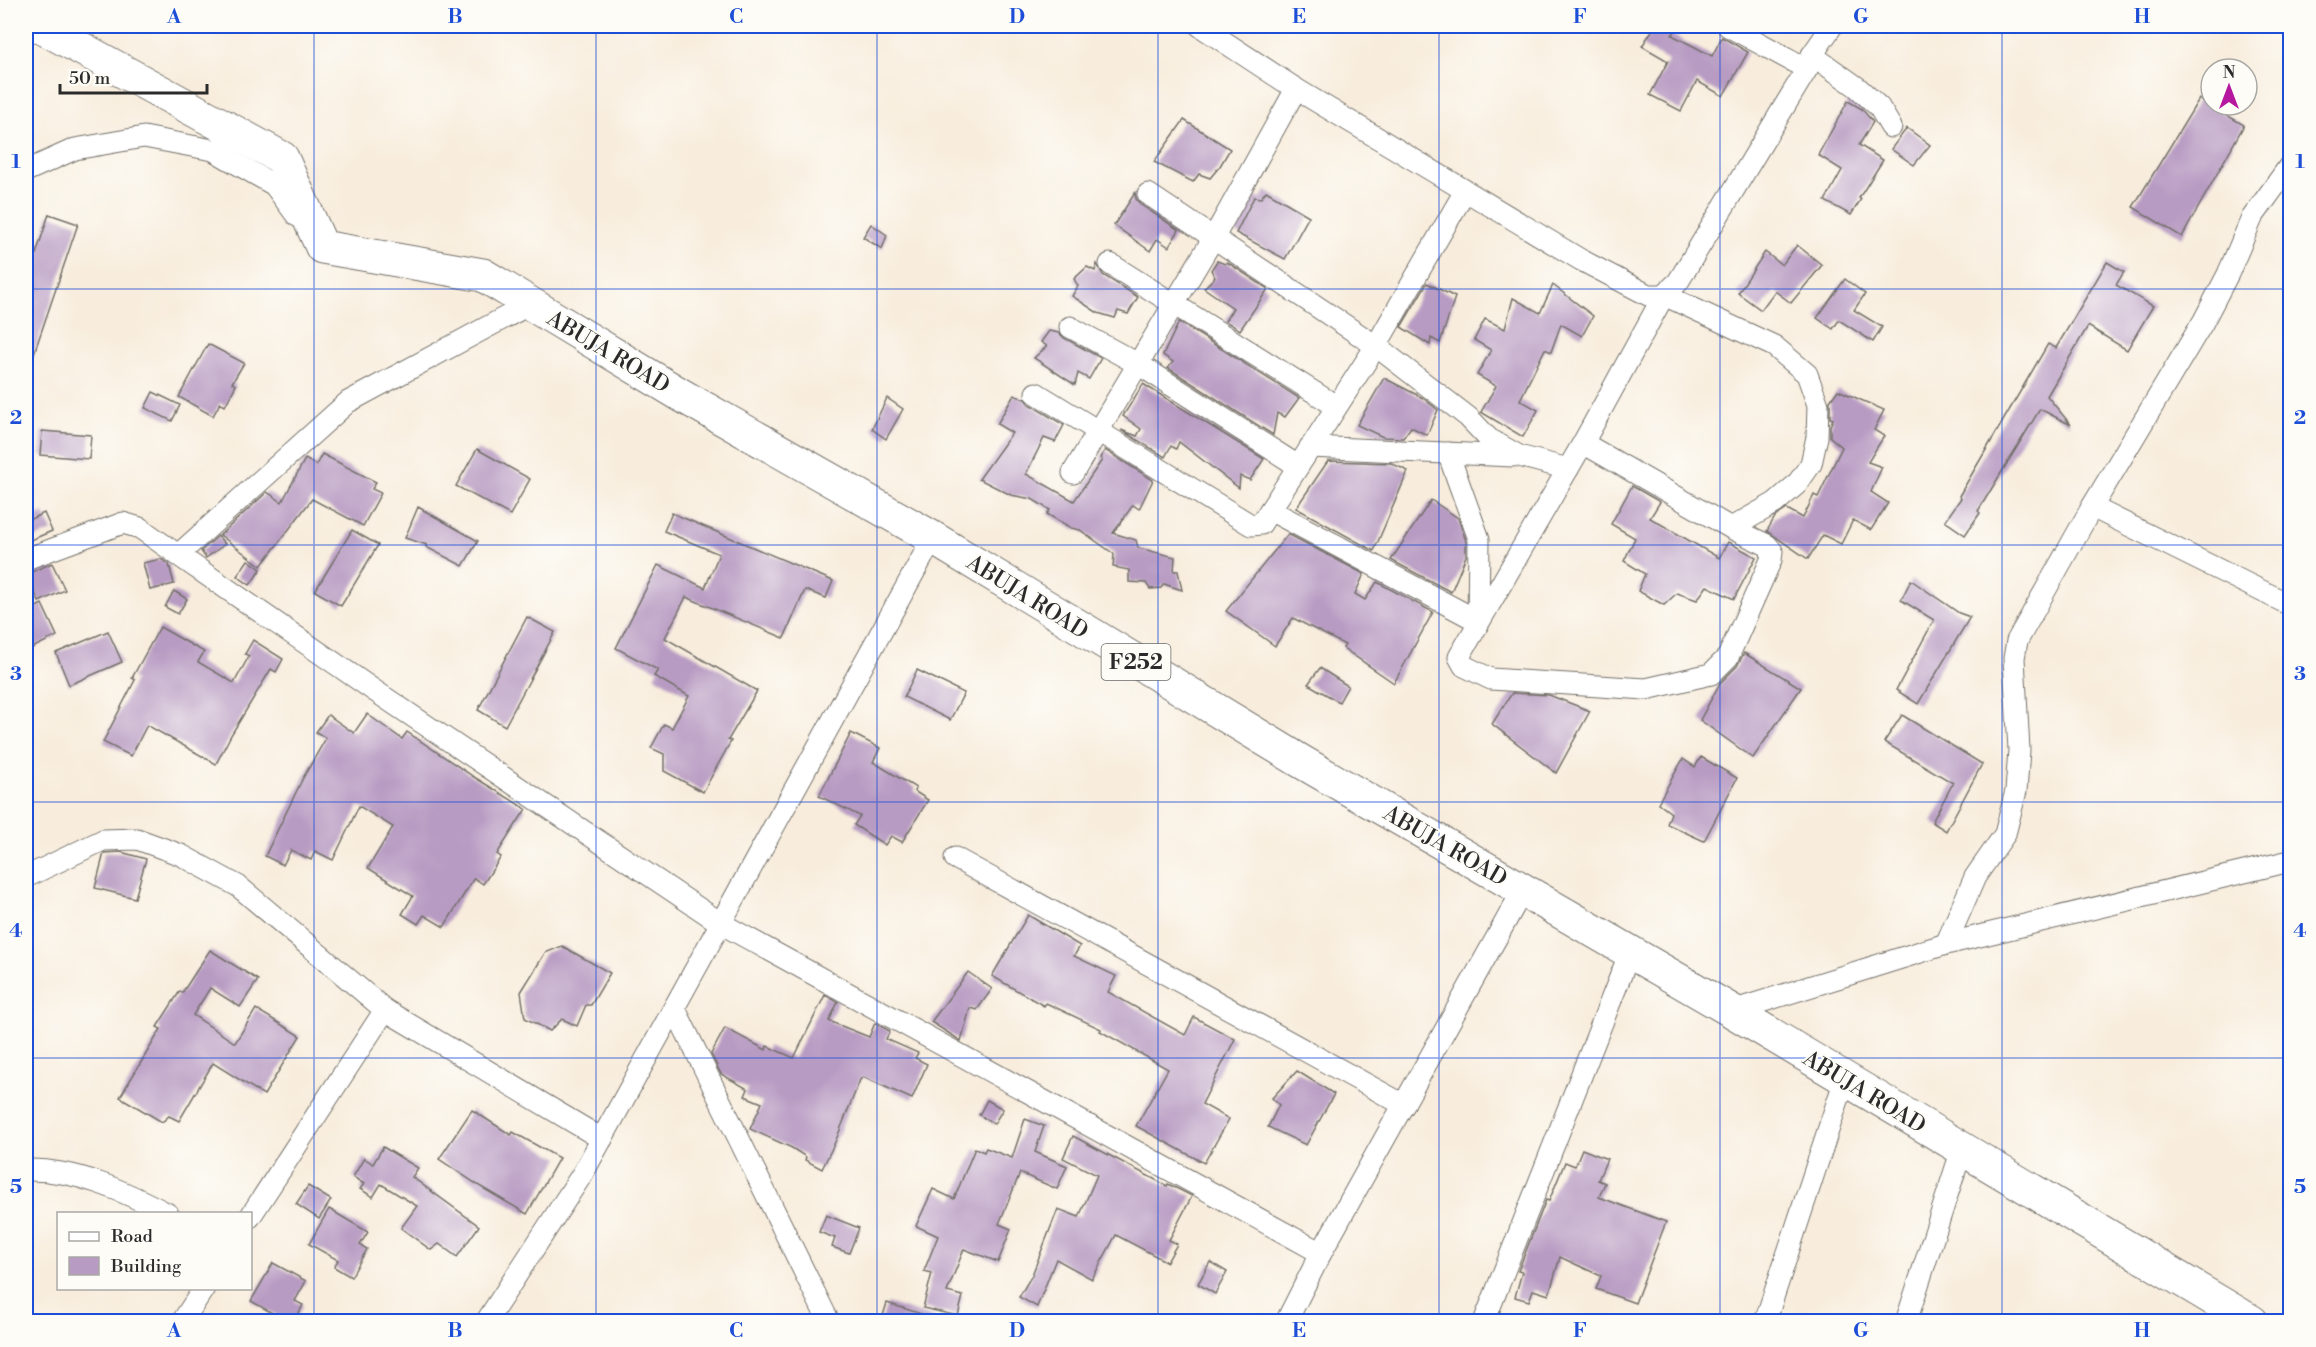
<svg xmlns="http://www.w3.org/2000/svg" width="2316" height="1347" viewBox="0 0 2316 1347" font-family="'Libre Bodoni',serif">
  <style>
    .building { fill: #b89bc3 }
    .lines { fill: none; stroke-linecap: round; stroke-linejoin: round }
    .street-casing { stroke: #736f69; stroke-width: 23 }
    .primary-casing { stroke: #736f69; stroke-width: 35 }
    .street { stroke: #fff; stroke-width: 21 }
    .primary { stroke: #fff; stroke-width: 33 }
    .grid { fill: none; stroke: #1d4ed8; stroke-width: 1.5; stroke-opacity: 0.55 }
    .labels { text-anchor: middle; stroke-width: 4.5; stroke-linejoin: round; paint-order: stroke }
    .shield { fill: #fdfcf7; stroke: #6a6a68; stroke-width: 1.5 }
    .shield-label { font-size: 21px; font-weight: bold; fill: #2b2b2b }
    .street-label { font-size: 22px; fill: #2b2b2b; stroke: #fdfcf7 }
    .neatline { fill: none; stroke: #1d4ed8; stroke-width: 2 }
    .grid-label { font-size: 20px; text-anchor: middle; font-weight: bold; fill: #1d4ed8 }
  </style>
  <rect width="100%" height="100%" fill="#fdfcf7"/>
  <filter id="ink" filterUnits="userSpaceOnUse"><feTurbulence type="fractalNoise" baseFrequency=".0167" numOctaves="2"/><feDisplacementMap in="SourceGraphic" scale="12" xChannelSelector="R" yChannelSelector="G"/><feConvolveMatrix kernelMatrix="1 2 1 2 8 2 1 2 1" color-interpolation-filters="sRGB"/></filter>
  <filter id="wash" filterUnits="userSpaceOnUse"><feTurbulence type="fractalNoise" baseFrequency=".008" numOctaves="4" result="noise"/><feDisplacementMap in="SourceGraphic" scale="24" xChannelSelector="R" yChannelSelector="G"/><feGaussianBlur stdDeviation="1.35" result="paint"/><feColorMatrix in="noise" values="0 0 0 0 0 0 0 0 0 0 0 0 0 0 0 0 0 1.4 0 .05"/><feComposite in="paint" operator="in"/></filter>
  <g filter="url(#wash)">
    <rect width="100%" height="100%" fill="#f8eddd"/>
    <g id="blocks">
      <g class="building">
        <polygon points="1655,26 1667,26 1675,31 1672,35 1712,56 1722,37 1748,52 1723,96 1697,81 1681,111 1650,95 1668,61 1642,46"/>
        <polygon points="2199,99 2244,125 2182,237 2133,207"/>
        <polygon points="1848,101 1862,109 1873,122 1859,145 1883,160 1859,198 1861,199 1851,215 1825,201 1842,170 1818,155"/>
        <polygon points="1184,120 1230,149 1220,166 1210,178 1199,174 1193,182 1154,162"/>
        <polygon points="1907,128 1930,145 1914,165 1891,149"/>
        <polygon points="1266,191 1309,216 1285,259 1236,233 1254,197 1261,198"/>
        <polygon points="1135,193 1136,199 1141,205 1179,230 1169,247 1157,239 1150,251 1114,225"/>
        <polygon points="49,214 78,224 29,368 26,368 26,285"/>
        <polygon points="871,224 887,235 882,249 863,237"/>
        <polygon points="1797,245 1822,265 1791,303 1775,291 1761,310 1738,293 1765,252 1782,265"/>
        <polygon points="1217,261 1225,264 1227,262 1268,289 1240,330 1225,321 1233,308 1204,288 1215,277 1211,270"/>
        <polygon points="2107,262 2124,272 2116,285 2153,306 2127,350 2088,326 2047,396 2071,425 2040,409 1978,511 1980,513 1965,535 1945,521 1961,498 1959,496 2048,344 2056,348"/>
        <polygon points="1097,264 1103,275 1138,297 1128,314 1118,311 1115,318 1098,313 1072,296 1078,286 1074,279 1087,267 1095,271"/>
        <polygon points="1845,279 1865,294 1854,310 1882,327 1873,342 1839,320 1833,329 1817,318"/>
        <polygon points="1427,283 1455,297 1440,343 1431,338 1430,345 1401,327"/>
        <polygon points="1553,285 1593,316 1582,336 1561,324 1551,352 1545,349 1520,400 1538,410 1523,437 1481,412 1496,386 1477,375 1491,350 1474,340 1485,319 1505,329 1513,298 1540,313"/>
        <polygon points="1179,322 1299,398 1285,417 1277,413 1273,435 1168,368 1173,362 1163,355"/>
        <polygon points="1049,331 1059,333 1064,338 1101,358 1089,379 1078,373 1075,385 1034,358 1047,346 1041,342"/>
        <polygon points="208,344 244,363 232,383 236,385 225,406 220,403 213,416 179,397"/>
        <polygon points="1384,378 1423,398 1438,410 1427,435 1411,427 1403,438 1383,437 1357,425"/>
        <polygon points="1143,384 1264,459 1250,480 1240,476 1239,488 1179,442 1176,449 1171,446 1165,457 1121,430 1137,436 1141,429 1123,416"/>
        <polygon points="1838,390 1884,410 1874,430 1884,436 1868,462 1882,467 1871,492 1888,503 1871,530 1853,520 1841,544 1823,535 1808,559 1767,531 1775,517 1787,509 1803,518 1814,495 1818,497 1842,447 1830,437 1830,426 1833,419 1830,418 1830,401"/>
        <polygon points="153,392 180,405 172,421 145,408"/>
        <polygon points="1014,395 1025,399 1029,404 1064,425 1055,442 1044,438 1026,474 1074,501 1102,460 1100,458 1105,450 1153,480 1139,509 1133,505 1113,533 1136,540 1138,548 1175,557 1174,571 1178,571 1182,590 1164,584 1161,588 1150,589 1146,583 1129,582 1129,570 1113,567 1114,554 1080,530 1071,528 1047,514 1050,510 1032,499 1011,495 979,479 1012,433 997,424"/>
        <polygon points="887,398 903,409 886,439 872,429"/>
        <polygon points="42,431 91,435 89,459 40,455"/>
        <polygon points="477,449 530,479 510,515 456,486"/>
        <polygon points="322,454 376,482 372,489 381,493 363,526 312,499 261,566 220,535 267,492 282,502 305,459 316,465"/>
        <polygon points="1328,461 1391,463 1408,471 1374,551 1296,508"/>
        <polygon points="1632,486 1660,502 1650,518 1719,558 1728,542 1756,557 1734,599 1707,586 1697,600 1677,593 1664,605 1638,591 1645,574 1624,561 1635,538 1611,524"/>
        <polygon points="1431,500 1458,518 1466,541 1466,556 1451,592 1391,560"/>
        <polygon points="418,507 478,541 463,566 426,547 427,545 405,538"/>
        <polygon points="44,513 52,531 26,542 26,521"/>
        <polygon points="672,513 833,581 826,598 805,590 784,638 686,597 665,638 757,691 728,740 731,741 703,792 664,771 664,754 651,748 664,724 672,728 689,696 654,676 658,670 616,648 658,565 705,588 719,554 664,531"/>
        <polygon points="352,530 378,545 341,606 315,591"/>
        <polygon points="1288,534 1364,574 1355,594 1365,600 1377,582 1433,612 1394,683 1343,648 1345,645 1293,618 1275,646 1226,611"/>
        <polygon points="218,536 225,544 206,558 201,551"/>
        <polygon points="161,559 169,564 174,584 150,590 143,563"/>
        <polygon points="248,560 261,569 250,585 237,576"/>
        <polygon points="52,563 65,590 39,602 27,574"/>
        <polygon points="1911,580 1959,613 1970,617 1918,704 1896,690 1934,620 1901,600"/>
        <polygon points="174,591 187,599 178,614 165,607"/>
        <polygon points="42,604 57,636 26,651 26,612"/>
        <polygon points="527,617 555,632 505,726 478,710"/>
        <polygon points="160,627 204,652 198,662 234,683 249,656 245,654 253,640 283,659 276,672 271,669 231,735 216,764 147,725 131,756 103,742 135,680 132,678"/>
        <polygon points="108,631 122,662 69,685 56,653"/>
        <polygon points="1744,653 1801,688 1753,758 1700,720 1720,683 1737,666"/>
        <polygon points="1320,668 1348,686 1339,702 1308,684"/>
        <polygon points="917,670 964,693 950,720 904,697"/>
        <polygon points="1512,693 1549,695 1590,711 1556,773 1492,724"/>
        <polygon points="367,714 402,739 407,732 474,777 526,809 497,854 501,857 483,884 474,878 444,927 424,915 418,924 402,914 413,896 368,868 393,827 359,806 333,860 315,851 311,860 291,850 283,865 265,856 303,778 326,738 316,732 328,715 354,733"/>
        <polygon points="1902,715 1982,764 1946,831 1932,822 1953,783 1884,742"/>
        <polygon points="851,733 880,748 873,762 916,788 914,791 928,800 902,842 891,836 885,845 854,825 860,816 819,796"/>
        <polygon points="1701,757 1737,778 1704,841 1667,824 1671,813 1658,803 1683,759 1695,767"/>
        <polygon points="121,852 146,859 135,898 95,888 104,853"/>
        <polygon points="1028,915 1080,946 1074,956 1116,976 1108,992 1185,1035 1194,1017 1235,1039 1202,1104 1229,1119 1204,1163 1136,1126 1168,1069 1100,1031 1101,1029 1046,1003 1044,1006 992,976"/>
        <polygon points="562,946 610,973 591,1005 586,1005 577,1026 562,1019 550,1031 525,1018 521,992 545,953"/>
        <polygon points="210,950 258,980 240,1007 210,988 193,1015 235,1043 256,1009 300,1036 264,1095 213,1063 179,1121 169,1116 162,1122 120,1097 161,1029 157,1027 180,991 182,993"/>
        <polygon points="968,972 992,989 977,1010 970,1008 961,1041 931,1022"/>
        <polygon points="825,995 838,1002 829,1021 869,1037 875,1023 890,1031 886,1039 918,1053 915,1058 927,1064 912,1099 863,1077 860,1080 836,1140 822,1169 805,1160 806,1157 792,1148 750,1129 762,1103 745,1096 748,1089 721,1074 711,1054 725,1028 766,1050 767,1046 794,1058"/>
        <polygon points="1297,1071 1334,1094 1306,1145 1268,1127 1279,1105 1272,1098"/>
        <polygon points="987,1100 1003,1109 994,1124 979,1115"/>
        <polygon points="472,1110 511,1135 513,1132 559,1158 527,1214 481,1187 439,1159"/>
        <polygon points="1025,1119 1044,1126 1035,1152 1067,1166 1057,1189 1020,1173 999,1224 1011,1229 998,1262 964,1249 947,1292 963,1296 958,1316 923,1308 932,1273 924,1271 938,1236 916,1226 933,1189 954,1199 975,1148 984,1152 986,1148 1012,1158"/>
        <polygon points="1073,1136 1167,1186 1168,1184 1192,1196 1169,1240 1177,1244 1167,1262 1116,1235 1092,1279 1056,1259 1037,1307 1019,1297 1032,1275 1058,1209 1079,1217 1097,1175 1063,1158"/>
        <polygon points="383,1147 418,1168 412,1177 479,1226 457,1257 439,1244 431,1250 401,1228 417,1206 381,1184 373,1197 360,1189 364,1184 353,1177 364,1158 373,1164"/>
        <polygon points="1582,1149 1607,1159 1598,1180 1605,1183 1599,1197 1666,1222 1635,1303 1596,1289 1601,1276 1560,1257 1549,1295 1533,1290 1529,1301 1515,1297 1522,1272 1518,1271 1546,1200 1549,1201 1565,1162 1575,1166"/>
        <polygon points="308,1186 331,1200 319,1219 296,1204"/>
        <polygon points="329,1209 368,1232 360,1245 367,1249 351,1277 334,1267 338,1260 309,1244"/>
        <polygon points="826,1215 859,1228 849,1253 832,1247 835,1238 819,1232"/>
        <polygon points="1210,1262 1227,1272 1215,1294 1198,1284"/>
        <polygon points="273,1263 306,1281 295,1301 303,1305 294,1322 288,1322 251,1301"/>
        <polygon points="887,1303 934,1318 933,1322 881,1322"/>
      </g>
    </g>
  </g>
  <g filter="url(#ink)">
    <use href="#blocks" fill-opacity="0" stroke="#736f69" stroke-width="1.5"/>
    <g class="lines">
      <defs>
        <g id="street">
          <polyline points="1200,26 1296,89 1581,260 1648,295 1664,295 1678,282 1807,69 1812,55 1832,26"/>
          <polyline points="1728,26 1807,69"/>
          <polyline points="1812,55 1857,87 1879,107 1891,127"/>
          <polyline points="26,171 75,149 144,137 213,150 274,185 297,216"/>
          <polyline points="1148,194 1376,346 1468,417 1489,439 1519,456 1568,469"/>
          <polyline points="1110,264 1336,406"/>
          <polyline points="1070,327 1138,364 1298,466"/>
          <polyline points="1036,393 1251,525 1261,524 1376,346 1465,191"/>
          <polyline points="1583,443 1731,528 1767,545 1772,551 1771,560 1728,657 1711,674 1646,689 1491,679 1464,666 1459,657 1583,443 1664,295 1774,346 1807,374 1818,405 1817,437 1811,464 1797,484 1775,503 1731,528"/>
          <polyline points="1310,447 1513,456"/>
          <polyline points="1448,453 1479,539 1478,621"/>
          <polyline points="1073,473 1214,237 1296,89"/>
          <polyline points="2092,507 2290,605"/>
          <polyline points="1270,510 1478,621"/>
          <polyline points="178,555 375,691 722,924 1321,1253"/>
          <polyline points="26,559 123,523 140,528 178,555 348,402 530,304"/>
          <polyline points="955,858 1404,1105"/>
          <polyline points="26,877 103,840 137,839 181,855 238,886 385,1010 602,1139"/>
          <polyline points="1946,944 1975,877 2005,834 2016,791 2019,750 2014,658 2017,641 2092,507 2203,322 2228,274 2252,218 2290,165"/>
          <polyline points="675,1009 829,1322"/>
          <polyline points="1732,1011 1946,944 2290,861"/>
          <path d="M26,1170C76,1169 124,1191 168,1214"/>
          <polyline points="250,1217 385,1010"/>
          <polyline points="182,1322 204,1288"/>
          <polyline points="486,1322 583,1173 933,538"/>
          <polyline points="1286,1322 1321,1253 1523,890"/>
          <polyline points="1484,1322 1630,952"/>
          <polyline points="1765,1322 1845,1079"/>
          <polyline points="1906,1322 1962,1149"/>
        </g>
        <polyline id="primary" points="40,26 282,158 322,247 483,275 681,395 933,538 1302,762 1732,1011 2252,1322"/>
      </defs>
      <use href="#street" class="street-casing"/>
      <use href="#primary" class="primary-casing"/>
      <use href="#street" class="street"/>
      <use href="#primary" class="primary"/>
    </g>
  </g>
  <path class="grid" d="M314,26V1322M596,26V1322M877,26V1322M1158,26V1322M1439,26V1322M1720,26V1322M2002,26V1322M26,289H2290M26,545H2290M26,802H2290M26,1058H2290"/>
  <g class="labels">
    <rect class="shield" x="1101.5" y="644" width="69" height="36" rx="4.5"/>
    <g class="shield-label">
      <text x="1136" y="669">F252</text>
    </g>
    <g class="street-label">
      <text transform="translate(609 351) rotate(31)" y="8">ABUJA ROAD</text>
      <text transform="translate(1028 596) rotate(32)" y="8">ABUJA ROAD</text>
      <text transform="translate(1446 845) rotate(30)" y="8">ABUJA ROAD</text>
      <text transform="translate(1865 1091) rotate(31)" y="8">ABUJA ROAD</text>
    </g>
  </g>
  <rect width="2316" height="1347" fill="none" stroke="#fdfcf7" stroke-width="66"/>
  <rect x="57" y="1212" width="195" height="78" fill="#fdfcf7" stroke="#a9a8a5" stroke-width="1.5"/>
  <rect x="69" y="1232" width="30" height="9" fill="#ffffff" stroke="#a9a8a5" stroke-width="1.5"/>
  <text x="111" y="1242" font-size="18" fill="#2b2b2b">Road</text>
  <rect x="69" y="1257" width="30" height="18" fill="#b89bc3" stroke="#a9a8a5" stroke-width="1.5"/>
  <text x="111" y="1272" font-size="18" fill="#2b2b2b">Building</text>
  <g transform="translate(2229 87)"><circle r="28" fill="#fdfcf7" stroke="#a9a8a5" stroke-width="1.5"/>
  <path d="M0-4.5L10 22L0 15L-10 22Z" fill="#b5179e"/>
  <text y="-9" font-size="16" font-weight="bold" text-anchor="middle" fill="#2b2b2b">N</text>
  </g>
  <path d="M60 84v9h147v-9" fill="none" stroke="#2b2b2b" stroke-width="3"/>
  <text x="69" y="84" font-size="18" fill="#2b2b2b" stroke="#fdfcf7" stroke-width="4.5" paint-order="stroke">50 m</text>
  <rect x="33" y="33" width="2250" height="1281" class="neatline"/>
  <g class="grid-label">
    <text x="174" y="23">A</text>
    <text x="455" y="23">B</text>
    <text x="736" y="23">C</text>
    <text x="1017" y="23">D</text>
    <text x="1299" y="23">E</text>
    <text x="1580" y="23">F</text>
    <text x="1861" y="23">G</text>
    <text x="2142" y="23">H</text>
    <text x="16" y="168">1</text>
    <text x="2300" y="168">1</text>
    <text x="16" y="424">2</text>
    <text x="2300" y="424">2</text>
    <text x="16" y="680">3</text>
    <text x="2300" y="680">3</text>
    <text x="16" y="937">4</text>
    <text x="2300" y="937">4</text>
    <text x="16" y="1193">5</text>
    <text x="2300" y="1193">5</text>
    <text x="174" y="1337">A</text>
    <text x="455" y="1337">B</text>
    <text x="736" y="1337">C</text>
    <text x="1017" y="1337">D</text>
    <text x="1299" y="1337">E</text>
    <text x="1580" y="1337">F</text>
    <text x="1861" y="1337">G</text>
    <text x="2142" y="1337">H</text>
  </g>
</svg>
